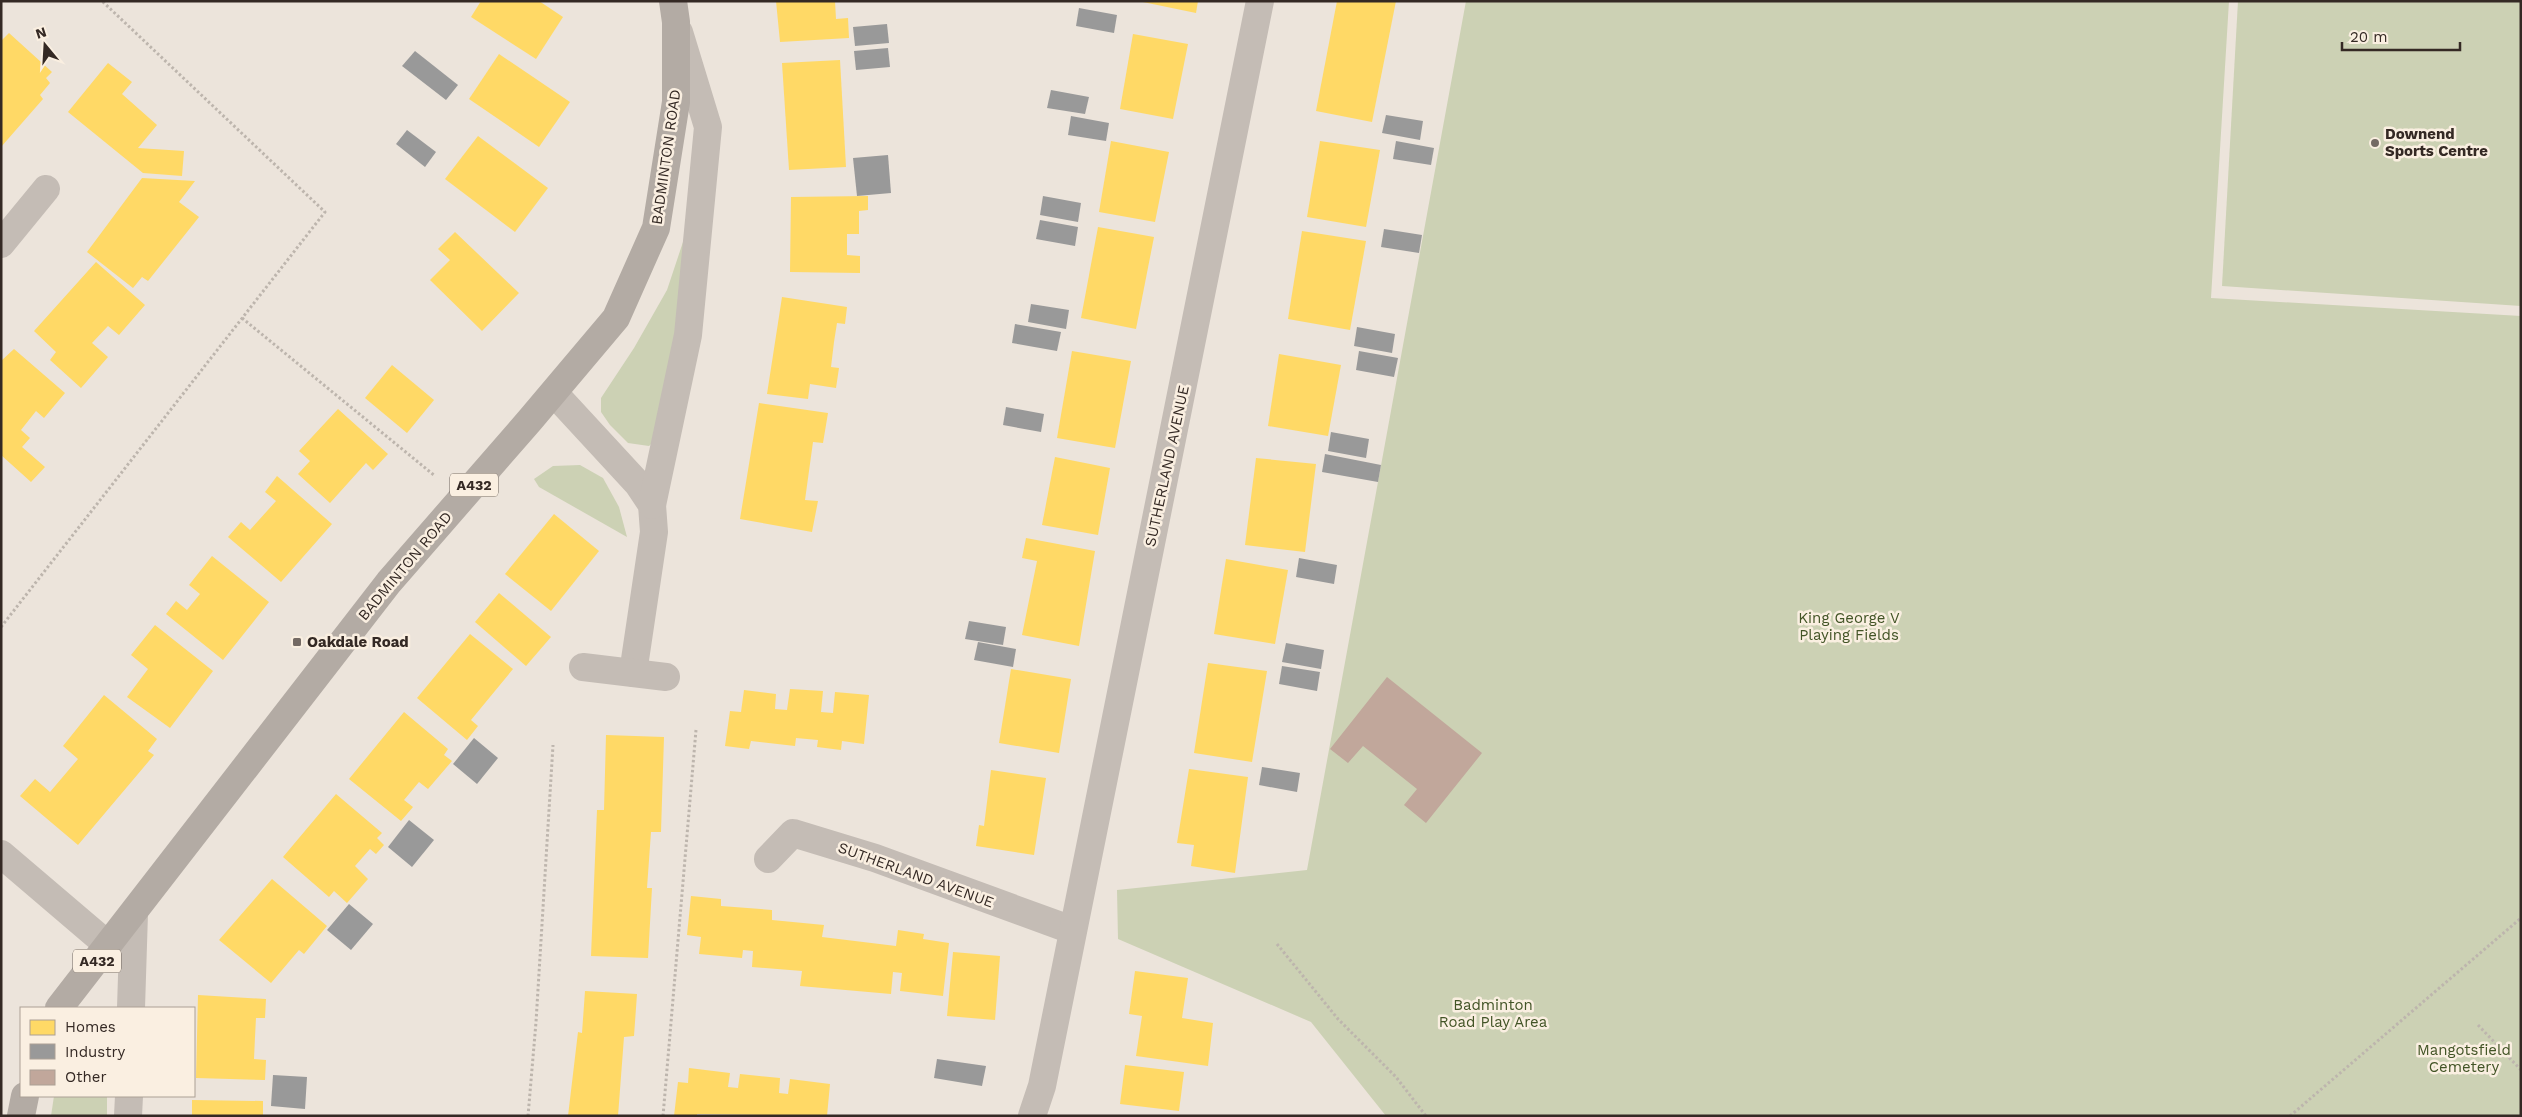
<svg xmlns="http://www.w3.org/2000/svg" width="2522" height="1117" viewBox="0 0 2522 1117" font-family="'Work Sans',sans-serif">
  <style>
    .green { fill: #ccd1b4 }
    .homes { fill: #ffd966 }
    .industry { fill: #999 }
    .building { fill: #c1a79b }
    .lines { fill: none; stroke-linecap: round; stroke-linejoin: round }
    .path { stroke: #bdb5ad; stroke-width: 3; stroke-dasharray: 2.5 2.5; stroke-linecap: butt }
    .minor { stroke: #c4bcb5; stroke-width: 28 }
    .major { stroke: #b3aba4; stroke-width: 28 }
    .poi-dot { fill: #746a64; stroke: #faefe1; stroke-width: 2 }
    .labels { text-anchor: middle; stroke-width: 5; stroke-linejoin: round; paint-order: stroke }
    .shield { fill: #faefe1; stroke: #6f645d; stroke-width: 1 }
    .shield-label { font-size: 14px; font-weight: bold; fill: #342924 }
    .poi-label { font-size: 15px; font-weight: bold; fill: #342924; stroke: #faefe1; text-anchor: start }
    .street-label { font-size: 15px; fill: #342924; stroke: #faefe1 }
    .park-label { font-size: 15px; fill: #425426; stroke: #faefe1 }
  </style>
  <rect width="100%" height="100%" fill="#ece4db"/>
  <g class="green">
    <polygon points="1466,1 2229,1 2211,298 2521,316 2521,1116 1386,1116 1311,1022 1118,939 1117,890 1307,870"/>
    <polygon points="2238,1 2521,1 2521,306 2222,286"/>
    <polygon points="685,236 688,270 654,441 649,446 628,443 610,425 601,412 601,398 634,348 667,290"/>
    <polygon points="580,465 603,478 619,507 627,537 539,487 534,479 553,466"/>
    <polygon points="54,1096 107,1096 107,1116 51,1116"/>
  </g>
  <g class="homes">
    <polygon points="481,1 539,1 563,17 536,59 471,17"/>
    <polygon points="776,1 835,1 836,19 848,18 849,38 780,42"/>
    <polygon points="1138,1 1198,1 1196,13"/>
    <polygon points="1337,1 1396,1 1372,122 1316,111"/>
    <polygon points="9,33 52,72 46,78 50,83 40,95 43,99 1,147 1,41"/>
    <polygon points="1133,34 1188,44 1173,119 1120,109"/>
    <polygon points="499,54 570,102 539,147 469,99"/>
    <polygon points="840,60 846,167 789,170 782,63"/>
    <polygon points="108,63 132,82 122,94 157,125 138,148 184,151 182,176 143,173 68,112"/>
    <polygon points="478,136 548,188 515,232 445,179"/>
    <polygon points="1111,141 1169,152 1155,222 1099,212"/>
    <polygon points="1320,141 1380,150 1366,227 1307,217"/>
    <polygon points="142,178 195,181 179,202 199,217 148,281 142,277 133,288 87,252"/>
    <polygon points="868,196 868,210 859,211 859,234 847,234 847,255 860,256 860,273 790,272 791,197"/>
    <polygon points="1098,227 1154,237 1136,329 1081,318"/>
    <polygon points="1302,231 1366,241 1350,330 1288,319"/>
    <polygon points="455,232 519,293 482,331 430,280 450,260 438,249"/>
    <polygon points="96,262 145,305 119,335 108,326 92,343 108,357 81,388 50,360 56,352 34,331"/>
    <polygon points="782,297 847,307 845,324 837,323 834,342 831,367 839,368 836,388 810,384 808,399 767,394"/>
    <polygon points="14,349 65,393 44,418 36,411 21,430 30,438 22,447 45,467 31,482 1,455 1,361"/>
    <polygon points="1072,351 1131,361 1115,448 1057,438"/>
    <polygon points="1279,354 1341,365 1328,436 1268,426"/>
    <polygon points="392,365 434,400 407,433 365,398"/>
    <polygon points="759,403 828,413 823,443 813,442 805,500 818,501 812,532 740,519"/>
    <polygon points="338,409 388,454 373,470 366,463 330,503 298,474 310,461 299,451"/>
    <polygon points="1055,457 1110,468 1098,535 1042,525"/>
    <polygon points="1256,458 1316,464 1305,552 1245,545"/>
    <polygon points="277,476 332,524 281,582 228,537 241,522 250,530 276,501 265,492"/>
    <polygon points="554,514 599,551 551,611 505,574"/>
    <polygon points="1026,538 1095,551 1079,646 1022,635 1037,561 1022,558"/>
    <polygon points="212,556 269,602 223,660 166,614 176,601 187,610 200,594 189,585"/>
    <polygon points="1226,559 1288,570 1275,644 1214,634"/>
    <polygon points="499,593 551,637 526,666 475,622"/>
    <polygon points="155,625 213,671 170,728 127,697 148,669 131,655"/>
    <polygon points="470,634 513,669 471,720 478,726 467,740 417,698"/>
    <polygon points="1208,663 1267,671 1252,762 1194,753"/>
    <polygon points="1011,669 1071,679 1059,753 999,743"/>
    <polygon points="790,689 823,691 821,712 833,713 835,692 869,695 864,744 842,741 841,750 817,747 818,740 796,738 795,746 751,741 749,749 725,746 730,711 741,712 744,690 776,694 775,709 787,710"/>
    <polygon points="104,695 157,739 148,751 154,755 78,845 20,796 35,779 50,792 78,759 63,746"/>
    <polygon points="404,712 448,749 444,755 452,761 428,789 419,782 404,800 413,807 401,821 349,779"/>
    <polygon points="606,735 664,737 661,832 651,832 647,888 652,888 648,958 591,956 597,810 604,810"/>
    <polygon points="1189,769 1248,777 1235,873 1191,866 1194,845 1177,843"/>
    <polygon points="991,770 1046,778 1034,855 976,846 979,825 984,826"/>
    <polygon points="336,794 382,833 377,838 384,845 376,854 370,849 355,866 368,879 347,903 334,891 329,897 283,857"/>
    <polygon points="272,879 327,926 304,954 299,950 271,983 219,940"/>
    <polygon points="691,896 721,899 721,906 772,910 772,920 824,925 822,937 896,946 898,930 924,934 923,939 949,943 943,996 900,991 902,973 893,972 891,994 800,986 802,971 752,967 753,951 743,950 742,958 699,954 701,937 687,935"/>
    <polygon points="953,952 1000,956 995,1020 947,1016"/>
    <polygon points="1135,971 1188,978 1182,1018 1213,1023 1208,1066 1136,1056 1142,1016 1129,1014"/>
    <polygon points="585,991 637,994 634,1036 624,1037 618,1116 568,1116 578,1032 582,1033"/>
    <polygon points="198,995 266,999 265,1018 256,1018 255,1037 254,1059 266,1060 265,1080 196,1078"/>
    <polygon points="1125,1065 1184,1072 1179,1111 1120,1104"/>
    <polygon points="689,1068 730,1073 728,1087 738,1088 740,1074 780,1078 779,1093 788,1094 790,1079 830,1084 827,1116 697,1114 697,1116 674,1116 678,1082 688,1083"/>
    <polygon points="192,1100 263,1101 263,1116 192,1116"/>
  </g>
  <g class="industry">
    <polygon points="1079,8 1117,15 1114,33 1076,26"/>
    <polygon points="887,24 889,43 855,46 853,27"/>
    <polygon points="888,48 890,67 856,70 854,51"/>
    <polygon points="415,51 458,85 446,100 402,66"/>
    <polygon points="1051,90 1089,97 1085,114 1047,108"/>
    <polygon points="1386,115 1423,121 1420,140 1382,133"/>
    <polygon points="1071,116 1109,123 1106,141 1068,135"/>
    <polygon points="407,130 436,152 425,167 396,144"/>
    <polygon points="1396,141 1434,148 1431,165 1393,159"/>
    <polygon points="888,155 891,193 857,196 853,158"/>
    <polygon points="1043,196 1081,203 1078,222 1040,215"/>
    <polygon points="1040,220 1078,227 1075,246 1036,239"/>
    <polygon points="1384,229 1422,235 1419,253 1381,247"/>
    <polygon points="1031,304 1069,310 1066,329 1028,322"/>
    <polygon points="1015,324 1061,332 1057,351 1012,343"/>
    <polygon points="1357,327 1395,334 1392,353 1354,346"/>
    <polygon points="1359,351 1398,358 1394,377 1356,370"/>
    <polygon points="1006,407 1044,414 1041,432 1003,425"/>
    <polygon points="1331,432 1369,439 1366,458 1328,451"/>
    <polygon points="1325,454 1381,465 1378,482 1322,472"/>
    <polygon points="1299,558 1337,565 1334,584 1296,577"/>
    <polygon points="969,621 1006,627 1003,645 965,639"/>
    <polygon points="978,642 1016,649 1013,667 974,660"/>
    <polygon points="1286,643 1324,650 1321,669 1282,662"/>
    <polygon points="1282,666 1320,672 1317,691 1279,684"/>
    <polygon points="474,738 498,758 477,784 453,764"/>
    <polygon points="1262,767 1300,773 1297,792 1259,785"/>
    <polygon points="409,820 434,840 412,867 388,847"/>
    <polygon points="349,904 373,924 351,950 327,930"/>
    <polygon points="937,1059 986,1066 982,1086 934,1078"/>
    <polygon points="273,1075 307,1077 305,1109 271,1106"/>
  </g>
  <polygon class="building" points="1387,677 1482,753 1426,823 1404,805 1417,789 1363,746 1348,763 1330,749"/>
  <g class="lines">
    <g class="path">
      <polyline points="242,318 435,476"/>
      <polyline points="1,627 325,212 102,1"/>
      <polyline points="1277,944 1338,1019 1396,1077 1426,1116"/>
      <polyline points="2478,1025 2521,1070"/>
      <polyline points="528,1116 536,1022 553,745"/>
      <polyline points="663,1116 696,730"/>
      <polyline points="2290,1116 2521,918"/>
    </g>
    <g class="minor">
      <polyline points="1,244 46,189"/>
      <polyline points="554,393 638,484 652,505 654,532 633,673"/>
      <polyline points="652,505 688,335 708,127 679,32"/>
      <polyline points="583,667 666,677"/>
      <polyline points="1,854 109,946"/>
      <polyline points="768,859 793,833 875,858 1072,930"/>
      <polyline points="131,1008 134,913"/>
      <polyline points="128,1116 129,1096"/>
      <polyline points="1032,1116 1042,1086 1260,1"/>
    </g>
    <g class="major">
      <polyline points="59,1008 389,582 530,420 616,318 656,228 676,102 676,22 673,1"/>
      <polyline points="21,1116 25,1096"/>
    </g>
  </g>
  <g class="poi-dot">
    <circle cx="2375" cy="143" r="5"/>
    <rect x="292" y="637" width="10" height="10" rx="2.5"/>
  </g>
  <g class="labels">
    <g class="shield">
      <rect x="450" y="473.5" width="48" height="23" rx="4"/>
      <rect x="73" y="949.5" width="48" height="23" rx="4"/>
    </g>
    <g class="shield-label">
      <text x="474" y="490">A432</text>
      <text x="97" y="966">A432</text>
    </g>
    <g class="poi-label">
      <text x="2385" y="139">Downend<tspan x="2385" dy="17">Sports Centre</tspan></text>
      <text x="307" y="647">Oakdale Road</text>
    </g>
    <g class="street-label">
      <text transform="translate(666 157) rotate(-82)" y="5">BADMINTON ROAD</text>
      <text transform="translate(1167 466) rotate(-78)" y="5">SUTHERLAND AVENUE</text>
      <text transform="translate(405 566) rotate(-50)" y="5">BADMINTON ROAD</text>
      <text transform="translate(916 875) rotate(20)" y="5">SUTHERLAND AVENUE</text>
    </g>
    <g class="park-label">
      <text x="1849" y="623">King George V<tspan x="1849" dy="17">Playing Fields</tspan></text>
      <text x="1493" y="1010">Badminton<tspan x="1493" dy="17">Road Play Area</tspan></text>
      <text x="2464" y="1055">Mangotsfield<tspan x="2464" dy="17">Cemetery</tspan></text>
    </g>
  </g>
  <rect width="2522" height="1117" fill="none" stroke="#342924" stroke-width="5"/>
  <rect x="20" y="1007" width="175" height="90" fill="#faefe1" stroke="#aba095"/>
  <rect x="30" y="1020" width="25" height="15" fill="#ffd966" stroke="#aba095"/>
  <text x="65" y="1032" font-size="15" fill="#342924">Homes</text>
  <rect x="30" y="1044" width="25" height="15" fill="#999999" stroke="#aba095"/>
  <text x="65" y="1057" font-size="15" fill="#342924">Industry</text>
  <rect x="30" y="1070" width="25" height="15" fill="#c1a79b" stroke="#aba095"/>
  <text x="65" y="1082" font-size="15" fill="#342924">Other</text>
  <g transform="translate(45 45) rotate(342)" stroke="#faefe1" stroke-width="4" paint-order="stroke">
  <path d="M0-4L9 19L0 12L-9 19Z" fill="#342924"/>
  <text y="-8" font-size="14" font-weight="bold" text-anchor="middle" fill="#342924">N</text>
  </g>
  <path d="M2342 42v8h118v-8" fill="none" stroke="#342924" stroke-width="2.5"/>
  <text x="2350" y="42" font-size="15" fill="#342924" stroke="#faefe1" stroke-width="4" paint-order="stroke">20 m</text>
</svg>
